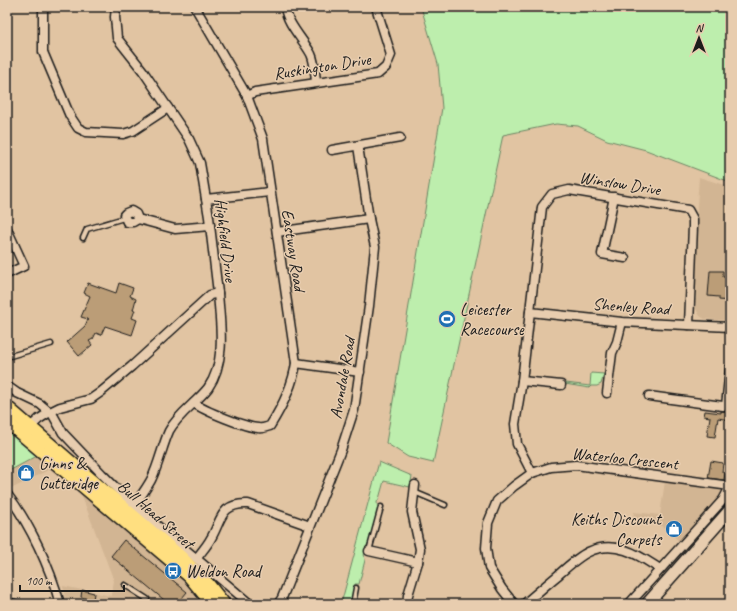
<svg xmlns="http://www.w3.org/2000/svg" width="737" height="611" viewBox="0 0 737 611" font-family="Caveat,sans-serif">
  <style>
    .built { fill: #d2b593 }
    .green { fill: #bdeead; stroke: #6c8564 }
    .building { fill: #bb9d77; stroke: #1c1c1c }
    .lines { fill: none; stroke-linecap: round; stroke-linejoin: round }
    .service-casing { stroke: #1c1c1c; stroke-width: 7 }
    .minor-casing { stroke: #1c1c1c; stroke-width: 11 }
    .secondary-casing { stroke: #1c1c1c; stroke-width: 14 }
    .primary-casing { stroke: #1c1c1c; stroke-width: 15 }
    .service { stroke: #e8cdaf; stroke-width: 4 }
    .minor { stroke: #e8cdaf; stroke-width: 8 }
    .secondary { stroke: #e8cdaf; stroke-width: 11 }
    .primary { stroke: #ffdf80; stroke-width: 12 }
    .labels { text-anchor: middle; stroke-width: 3; stroke-linejoin: round; paint-order: stroke }
    .street-label { font-size: 17px; fill: #1c1c1c; stroke: #e8cdaf }
    .poi-label { font-size: 17px; fill: #1c1c1c; stroke: #e8cdaf; text-anchor: start }
  </style>
  <rect width="100%" height="100%" fill="#e1c4a2"/>
  <filter id="ink" filterUnits="userSpaceOnUse"><feTurbulence type="fractalNoise" baseFrequency=".025" numOctaves="2"/><feDisplacementMap in="SourceGraphic" scale="8" xChannelSelector="R" yChannelSelector="G"/><feConvolveMatrix kernelMatrix="1 2 1 2 8 2 1 2 1" color-interpolation-filters="sRGB"/></filter>
  <g filter="url(#ink)">
    <g class="built">
      <polygon points="699,177 730,187 730,321 705,319 700,316 696,309 697,206"/>
      <polygon points="37,456 52,468 13,488 7,480 7,472"/>
      <polygon points="665,481 720,489 721,492 721,496 679,541 662,526 633,518 634,512 660,515"/>
      <polygon points="80,491 144,541 198,592 201,599 199,604 148,604 142,601 140,604 66,604 63,586 111,596 114,581"/>
    </g>
    <g class="green">
      <polygon points="421,7 730,7 730,182 646,150 607,140 578,126 556,124 503,135 433,463 408,457 386,443 442,108 438,64"/>
      <polygon points="591,373 604,374 601,384 597,386 591,386 589,388 565,384 566,383 590,386"/>
      <polygon points="7,430 37,456 7,472"/>
      <path d="M379,462L412,476L410,487L384,481L379,499L377,502C379,513 375,526 371,537C368,544 362,552 365,560L359,584H355L351,604H341Z"/>
    </g>
    <g class="building">
      <polygon points="710,271 723,271 723,277 730,277 730,301 719,300 719,297 708,296"/>
      <polygon points="88,283 116,293 119,283 133,288 130,296 136,299 133,310 135,310 132,318 137,320 132,335 105,326 101,335 96,333 93,339 89,341 92,345 79,356 67,342 85,326 88,319 81,317 90,296 84,293"/>
      <polygon points="705,411 721,413 721,411 730,412 729,420 718,418 715,437 707,436 710,417 704,416"/>
      <polygon points="711,461 723,463 722,472 725,473 724,480 708,478"/>
      <polygon points="124,540 187,592 177,604 169,604 111,556"/>
      <polygon points="82,590 94,593 93,600 81,597"/>
    </g>
    <g class="lines">
      <defs>
        <g id="service">
          <polyline points="83,238 87,229 124,218"/>
          <polyline points="7,357 51,344"/>
          <polyline points="724,406 728,368"/>
          <polyline points="414,492 445,505"/>
          <polyline points="369,551 381,507"/>
          <polyline points="125,585 147,599 144,604"/>
          <polyline points="353,604 356,588"/>
        </g>
        <g id="minor">
          <polyline points="43,7 43,52 70,116 78,128 86,132 123,134 133,131 168,108"/>
          <path d="M285,7C287,24 303,39 311,54C315,62 315,74 316,82"/>
          <polyline points="247,96 255,92 378,74 386,67 391,55 376,7"/>
          <polyline points="332,150 400,138"/>
          <polyline points="614,197 602,254 625,258"/>
          <polyline points="206,199 270,192"/>
          <polyline points="138,219 133,222 127,222 124,215 126,213 131,211 136,214 138,219 175,229 210,226"/>
          <polyline points="7,229 24,266 7,274"/>
          <polyline points="277,232 369,219"/>
          <polyline points="530,312 622,322 730,327"/>
          <polyline points="296,363 360,372"/>
          <polyline points="522,381 561,385"/>
          <polyline points="7,386 17,393 40,404 53,415 63,433 102,474 134,506 250,604"/>
          <polyline points="607,393 612,353 617,342 622,322"/>
          <polyline points="649,396 715,405 723,406 730,405"/>
          <path d="M194,403C204,411 245,427 258,428C262,429 266,427 270,426C282,407 293,385 296,363L263,139L247,96L195,7"/>
          <polyline points="27,430 39,419 50,412 60,407 91,399 101,392 132,366 210,295 218,293 209,217 200,163 189,139 143,71 117,38 115,17 116,7"/>
          <polyline points="532,473 517,444 515,424 522,381 542,207 552,194 569,190 688,210 693,219 693,226 689,325"/>
          <path d="M7,494C30,524 50,567 60,604"/>
          <path d="M134,506C140,497 146,489 151,480C159,464 162,447 169,431C178,414 196,403 208,388C227,361 220,323 218,293"/>
          <polyline points="369,551 418,562"/>
          <path d="M197,558C201,552 206,547 210,540C222,521 219,503 248,504L310,526"/>
          <polyline points="7,602 15,604"/>
          <polyline points="278,604 282,598 341,450 354,410 369,306 375,247 369,219 358,146"/>
          <polyline points="407,604 408,595 418,562 420,549 412,512 415,485"/>
          <polyline points="514,604 502,589 489,568 486,548 488,523 497,501 514,486 532,473 551,467 576,465 730,486"/>
          <path d="M524,604C535,595 546,585 557,576C577,558 595,540 625,550C638,554 649,562 660,569"/>
          <polyline points="629,604 723,500 730,487"/>
        </g>
        <polyline id="secondary" points="647,604 730,510"/>
        <g id="primary">
          <polyline points="7,407 181,557 208,584 224,604"/>
          <polyline points="7,422 189,576 212,604"/>
        </g>
      </defs>
      <use href="#service" class="service-casing"/>
      <use href="#minor" class="minor-casing"/>
      <use href="#secondary" class="secondary-casing"/>
      <use href="#primary" class="primary-casing"/>
      <use href="#service" class="service"/>
      <use href="#minor" class="minor"/>
      <use href="#secondary" class="secondary"/>
      <use href="#primary" class="primary"/>
    </g>
  </g>
  <defs>
    <symbol id="stadium-disc" viewBox="-11 -11 22 22"><circle r="9.5" fill="#1f6fb2" stroke="#e8cdaf"/><path d="M0-5a6.5 5 0 1 0 0 10a6.5 5 0 1 0 0-10ZM-3.5-1.8h7v3.6h-7Z" fill="#fff"/></symbol>
    <symbol id="shop-disc" viewBox="-11 -11 22 22"><circle r="9.5" fill="#1f6fb2" stroke="#e8cdaf"/><path d="M-5-2.5h2.3a2.7 3.5 0 0 1 5.4 0H5L5.5 6h-11ZM-1.5-2.5h3a1.5 2.3 0 0 0-3 0Z" fill="#fff"/></symbol>
    <symbol id="bus-disc" viewBox="-11 -11 22 22"><circle r="9.5" fill="#1f6fb2" stroke="#e8cdaf"/><path d="M-5-6H5V4H4V6H2V4H-2V6H-4V4H-5ZM-3.5-4V0h7V-4ZM-3.5 1.2v1.5H-2V1.2ZM2 1.2v1.5H3.5V1.2Z" fill="#fff"/></symbol>
  </defs>
  <g fill-rule="evenodd">
    <use href="#stadium-disc" x="437" y="309" width="20" height="20"/>
    <use href="#shop-disc" x="16" y="463" width="20" height="20"/>
    <use href="#shop-disc" x="664" y="519" width="20" height="20"/>
    <use href="#bus-disc" x="163" y="561" width="20" height="20"/>
  </g>
  <g class="labels">
    <g class="street-label">
      <text transform="translate(322 66) rotate(-9)" y="6">Ruskington Drive</text>
      <text transform="translate(620 183) rotate(9)" y="6">Winslow Drive</text>
      <text transform="translate(226 240) rotate(83)" y="6">Highfield Drive</text>
      <text transform="translate(294 250) rotate(81)" y="6">Eastway Road</text>
      <text transform="translate(631 306) rotate(4)" y="6">Shenley Road</text>
      <text transform="translate(342 378) rotate(-80)" y="6">Avondale Road</text>
      <text transform="translate(625 458) rotate(6)" y="6">Waterloo Crescent</text>
      <text transform="translate(156 514) rotate(41)" y="6">Bull Head Street</text>
    </g>
    <g class="poi-label">
      <text x="460" y="315">Leicester<tspan x="460" dy="20">Racecourse</tspan></text>
      <text x="39" y="469">Ginns &amp;<tspan x="39" dy="20">Gutteridge</tspan></text>
      <text x="661" y="525" text-anchor="end">Keiths Discount<tspan x="661" dy="20">Carpets</tspan></text>
      <text x="186" y="577">Weldon Road</text>
    </g>
  </g>
  <rect width="737" height="611" fill="none" stroke="#e8cdaf" stroke-width="24"/>
  <rect x="12" y="12" width="713" height="587" fill="none" stroke="#1c1c1c" stroke-width="1.5" filter="url(#ink)"/>
  <g transform="translate(699 38)" stroke="#e8cdaf" stroke-width="3" paint-order="stroke">
  <path d="M0-3L7 15L0 10L-7 15Z" fill="#1c1c1c"/>
  <text y="-6" font-size="11" font-weight="bold" text-anchor="middle" fill="#1c1c1c">N</text>
  </g>
  <path d="M20 585v6h104v-6" fill="none" stroke="#1c1c1c" stroke-width="2"/>
  <text x="26" y="585" font-size="12" fill="#1c1c1c" stroke="#e8cdaf" stroke-width="3" paint-order="stroke">100 m</text>
</svg>
